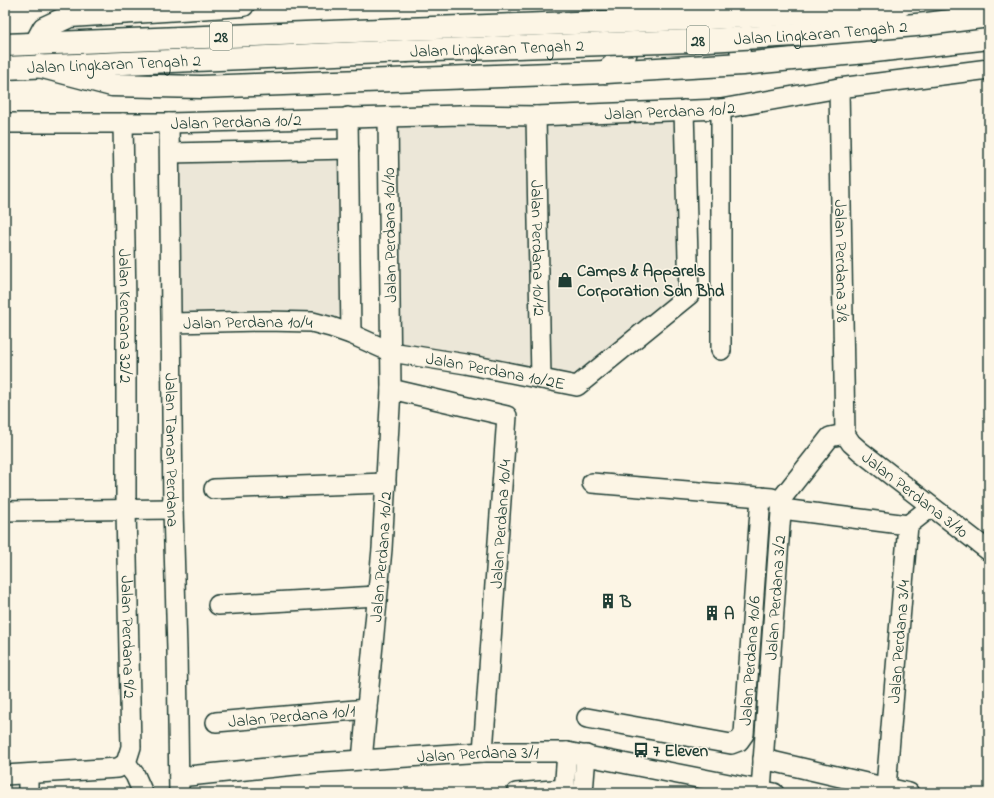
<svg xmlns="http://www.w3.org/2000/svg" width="994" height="798" viewBox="0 0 994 798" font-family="'Indie Flower',sans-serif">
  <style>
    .built { fill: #ece7d8 }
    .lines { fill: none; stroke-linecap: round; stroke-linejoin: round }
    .minor-casing { stroke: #1f3d34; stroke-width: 22 }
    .highway-casing { stroke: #1f3d34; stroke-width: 25 }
    .minor { stroke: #fcf5e5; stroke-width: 19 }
    .highway { stroke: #fcf5e5; stroke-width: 22 }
    .highway-bridge-casing { stroke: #1f3d34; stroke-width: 25; stroke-linecap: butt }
    .highway-bridge { stroke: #fcf5e5; stroke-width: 22 }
    .labels { text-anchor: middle; stroke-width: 3; stroke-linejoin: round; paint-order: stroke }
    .shield { fill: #fcf5e5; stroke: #617469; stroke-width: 1 }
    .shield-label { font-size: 16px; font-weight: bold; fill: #1f3d34 }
    .street-label { font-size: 17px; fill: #1f3d34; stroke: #fcf5e5 }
    .poi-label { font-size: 17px; font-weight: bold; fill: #1f3d34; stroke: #fcf5e5; text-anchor: start }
  </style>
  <rect width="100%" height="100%" fill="#fcf5e5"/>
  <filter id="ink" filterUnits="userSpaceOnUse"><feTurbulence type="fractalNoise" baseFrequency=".025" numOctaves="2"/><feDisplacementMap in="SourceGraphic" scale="8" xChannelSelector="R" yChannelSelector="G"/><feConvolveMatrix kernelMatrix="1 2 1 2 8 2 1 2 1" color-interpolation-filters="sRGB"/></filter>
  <g filter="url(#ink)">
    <g class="built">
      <polygon points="677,116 684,292 575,381 396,347 395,122"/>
      <polygon points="342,154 345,316 178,317 176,161"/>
    </g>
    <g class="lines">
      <defs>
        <g id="minor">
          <polyline points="733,5 742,64"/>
          <path id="s1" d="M839,88L845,434L851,443L860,451L989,551"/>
          <path id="s2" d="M536,116L541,379"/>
          <polyline points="348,117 351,334"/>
          <path id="s3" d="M5,123H169L461,115L536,116L721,109L839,88L989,69"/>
          <path id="s4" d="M123,123L126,304V510L131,747L126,763"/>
          <path id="s5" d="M169,123L173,509L177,650L179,793"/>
          <polyline points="170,153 349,149"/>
          <path id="s6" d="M172,323L265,321L312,322L331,327L351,334L391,352L466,364L577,386L689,295L684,110"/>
          <polyline points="721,350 721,109"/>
          <polyline points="391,389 507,416 483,752"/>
          <polyline points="592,483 772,498"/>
          <polyline points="214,489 386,483"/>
          <polyline points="782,509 908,525"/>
          <polyline points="5,511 173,509"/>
          <polyline points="218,605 377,596"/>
          <path id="s7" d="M587,718L731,744L739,741L744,734L761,497"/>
          <path id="s8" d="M216,722L367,709"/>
          <polyline points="763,759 909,793"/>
          <path id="s9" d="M362,760L382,549L391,389L388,117"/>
          <polyline points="126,763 135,775 143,793"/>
          <polyline points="28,774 28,793"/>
          <polyline points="5,775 118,768 126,763"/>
          <path id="s10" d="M179,777L315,763L362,760L483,752H567L774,793"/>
          <path id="s11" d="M886,787L908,525L931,507"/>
          <path id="s12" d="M761,790L782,498L830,437L845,434"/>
          <polyline points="516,793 565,789"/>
          <polyline points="564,793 567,752"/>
          <polyline points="583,793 586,755"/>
        </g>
        <g id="highway">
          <polyline points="36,43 44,28 70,16 243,5"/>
          <polyline points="5,45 405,29"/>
          <polyline points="39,66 112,85 201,87 606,72 742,64 866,52 989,38"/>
          <path id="s13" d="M5,68L406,51"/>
          <polyline points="606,72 625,55 631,28 624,5"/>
        </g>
      </defs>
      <use href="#minor" class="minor-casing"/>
      <use href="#highway" class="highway-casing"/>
      <use href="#minor" class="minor"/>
      <use href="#highway" class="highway"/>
      <defs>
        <g id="highway-bridge">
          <polyline points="405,29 689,19 810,13 901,5"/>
          <path id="s14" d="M406,51L691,41L813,34L927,24L989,16"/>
        </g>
      </defs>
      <use href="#highway-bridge" class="highway-bridge-casing"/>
      <use href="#highway-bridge" class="highway-bridge"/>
    </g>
  </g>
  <defs>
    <symbol id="shop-bare" viewBox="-9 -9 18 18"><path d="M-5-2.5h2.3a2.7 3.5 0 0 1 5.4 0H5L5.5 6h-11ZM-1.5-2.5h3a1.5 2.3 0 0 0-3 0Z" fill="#1f3d34" stroke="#fcf5e5" stroke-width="2.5" paint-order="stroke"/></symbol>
    <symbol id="building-bare" viewBox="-9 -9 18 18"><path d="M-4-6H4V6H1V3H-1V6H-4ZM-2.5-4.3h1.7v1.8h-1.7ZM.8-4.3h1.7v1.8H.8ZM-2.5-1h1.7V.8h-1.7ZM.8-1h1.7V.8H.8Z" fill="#1f3d34" stroke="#fcf5e5" stroke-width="2.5" paint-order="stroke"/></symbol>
    <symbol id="bus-bare" viewBox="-9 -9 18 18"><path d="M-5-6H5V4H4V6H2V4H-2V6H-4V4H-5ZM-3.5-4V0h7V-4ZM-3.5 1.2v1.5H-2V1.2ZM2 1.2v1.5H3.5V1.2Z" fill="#1f3d34" stroke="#fcf5e5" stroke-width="2.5" paint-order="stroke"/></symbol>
  </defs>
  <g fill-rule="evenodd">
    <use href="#shop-bare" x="554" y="269" width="22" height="22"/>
    <use href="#building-bare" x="597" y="590" width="22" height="22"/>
    <use href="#building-bare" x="701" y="602" width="22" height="22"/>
    <use href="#bus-bare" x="630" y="739" width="22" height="22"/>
  </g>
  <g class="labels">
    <g class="shield">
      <rect x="210" y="22" width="22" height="28" rx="3"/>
      <rect x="687" y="26" width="22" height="28" rx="3"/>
    </g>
    <g class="shield-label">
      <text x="221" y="42">28</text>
      <text x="698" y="46">28</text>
    </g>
    <g class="street-label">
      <text dy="6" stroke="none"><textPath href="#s14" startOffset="415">Jalan Lingkaran Tengah 2</textPath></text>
      <text dy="6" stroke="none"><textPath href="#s14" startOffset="91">Jalan Lingkaran Tengah 2</textPath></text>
      <text dy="6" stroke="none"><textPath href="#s13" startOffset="109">Jalan Lingkaran Tengah 2</textPath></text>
      <text dy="6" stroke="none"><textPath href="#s3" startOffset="665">Jalan Perdana 10/2</textPath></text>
      <text dy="6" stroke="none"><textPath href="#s3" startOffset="231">Jalan Perdana 10/2</textPath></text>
      <text transform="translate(389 235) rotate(-91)" y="6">Jalan Perdana 10/10</text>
      <text dy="6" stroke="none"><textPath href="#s2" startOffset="132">Jalan Perdana 10/12</textPath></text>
      <text dy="6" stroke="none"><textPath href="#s1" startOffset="173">Jalan Perdana 3/8</textPath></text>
      <text dy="6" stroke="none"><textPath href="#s4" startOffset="193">Jalan Kencana 32/2</textPath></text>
      <text dy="6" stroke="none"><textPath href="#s6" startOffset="76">Jalan Perdana 10/4</textPath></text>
      <text dy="6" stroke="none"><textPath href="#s6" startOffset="331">Jalan Perdana 10/2E</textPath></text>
      <text dy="6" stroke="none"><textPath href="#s5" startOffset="327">Jalan Taman Perdana</textPath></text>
      <text dy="6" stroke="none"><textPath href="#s1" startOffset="439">Jalan Perdana 3/10</textPath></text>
      <text transform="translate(500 524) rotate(-86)" y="6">Jalan Perdana 10/4</text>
      <text dy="6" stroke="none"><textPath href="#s9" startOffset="204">Jalan Perdana 10/2</textPath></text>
      <text dy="6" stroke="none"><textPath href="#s12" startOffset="193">Jalan Perdana 3/2</textPath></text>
      <text dy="6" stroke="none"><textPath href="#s4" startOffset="514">Jalan Perdana 9/2</textPath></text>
      <text dy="6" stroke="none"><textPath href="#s11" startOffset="146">Jalan Perdana 3/4</textPath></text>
      <text dy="6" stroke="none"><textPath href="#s7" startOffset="237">Jalan Perdana 10/6</textPath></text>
      <text dy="6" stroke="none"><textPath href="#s8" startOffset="76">Jalan Perdana 10/1</textPath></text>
      <text dy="6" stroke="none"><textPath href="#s10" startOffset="300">Jalan Perdana 3/1</textPath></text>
    </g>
    <g class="poi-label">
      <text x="577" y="276">Camps &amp; Apparels<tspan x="577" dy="20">Corporation Sdn Bhd</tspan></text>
      <text x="620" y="607">B</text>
      <text x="724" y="619">A</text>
      <text x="653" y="756">7 Eleven</text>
    </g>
  </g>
  <rect width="994" height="798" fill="none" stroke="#fcf5e5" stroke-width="20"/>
  <rect x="10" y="10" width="974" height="778" fill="none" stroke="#1f3d34" stroke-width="1.5" filter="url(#ink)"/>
</svg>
